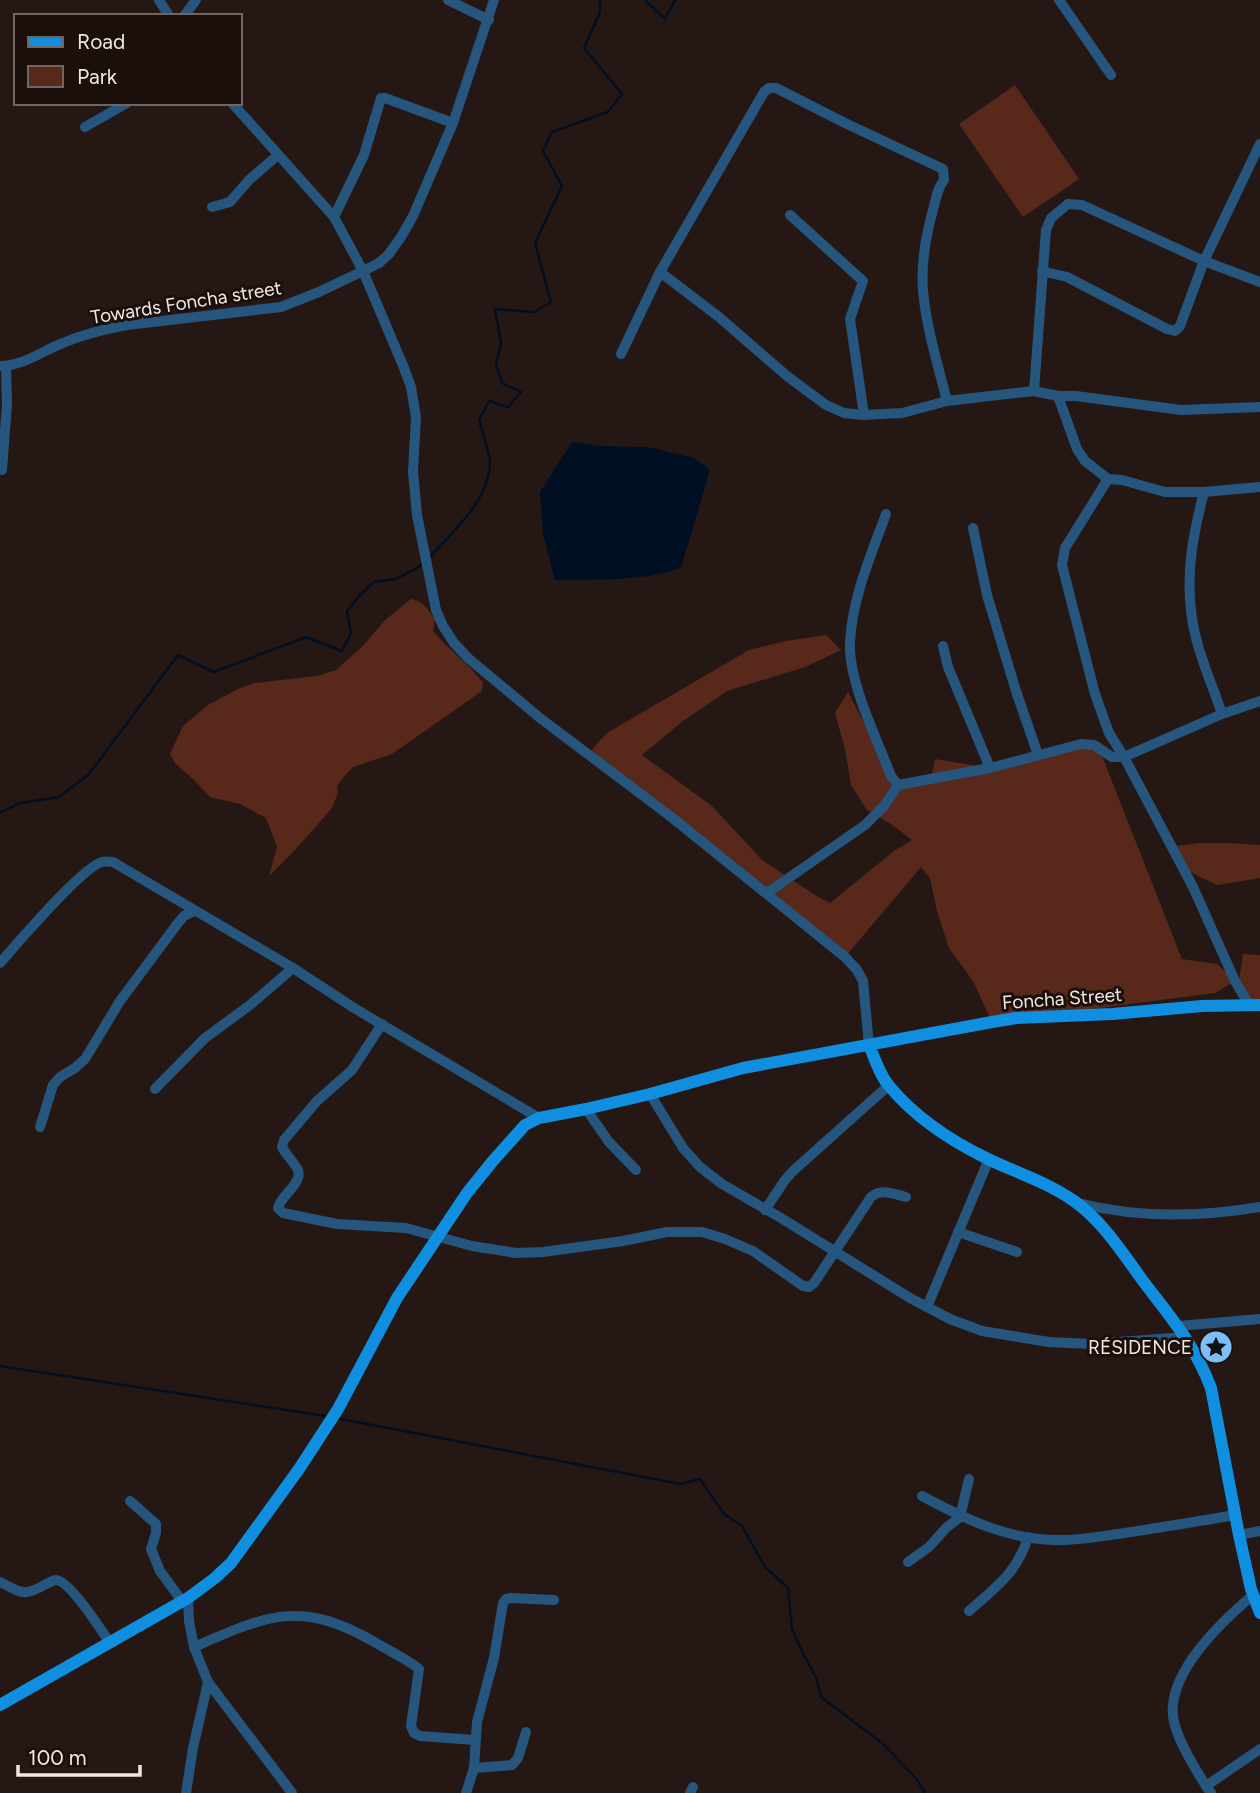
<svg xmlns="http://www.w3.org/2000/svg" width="1260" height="1793" viewBox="0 0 1260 1793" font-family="Figtree,sans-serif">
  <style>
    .green { fill: #58291a }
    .water { fill: #000f22 }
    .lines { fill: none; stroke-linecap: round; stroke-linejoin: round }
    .stream { stroke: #000f22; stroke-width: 2.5 }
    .minor { stroke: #26567d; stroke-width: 10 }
    .major { stroke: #108fe0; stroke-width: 12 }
    .labels { text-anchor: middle; stroke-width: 6; stroke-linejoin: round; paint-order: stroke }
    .street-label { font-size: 19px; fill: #f0e7e4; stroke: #1b0f0c }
    .poi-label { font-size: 19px; fill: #f0e7e4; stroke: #1b0f0c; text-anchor: end }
  </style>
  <rect width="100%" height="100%" fill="#251814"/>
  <g class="green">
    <polygon points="1015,85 1079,179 1023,217 959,124"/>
    <path d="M411,599C424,602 428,609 435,620L433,631C448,650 469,663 483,683L482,691L392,754L353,767L348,772L337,786L338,793L332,808L295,850L269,876L277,847L266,818L240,804L210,797L194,780L175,763L170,754L183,726L208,705L238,689L255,683L317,676L336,670L363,646L384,621Z"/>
    <polygon points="826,635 841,650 805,667 727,691 683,721 642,755 712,806 762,860 815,895 830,903 894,851 912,840 891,824 867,810 851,785 845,749 835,713 848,692 894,781 931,779 935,759 990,768 1080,748 1090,748 1102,756 1182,959 1217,964 1235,981 1215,993 992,1022 973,981 949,948 937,911 930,878 921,867 845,957 588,754 607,733 749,650 786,641"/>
    <polygon points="1200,843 1227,843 1260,845 1260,878 1217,885 1186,870 1176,846"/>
    <polygon points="1243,954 1260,955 1260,1005 1249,1005 1238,987"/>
  </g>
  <path class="water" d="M572,442L599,446L648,447L694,458L710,470L681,568C640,582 598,579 555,580L543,533L540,492Z"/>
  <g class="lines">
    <g class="stream">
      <polyline points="645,0 665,19 675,0"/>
      <path d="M430,557C453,532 490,499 490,462C489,449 482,433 479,420L489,401L508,407L521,392L502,383L496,364L501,343L495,309L534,312L551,302L535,243L562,186L543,151L552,132L608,112L622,94L584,48L600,12V0"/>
      <polyline points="0,813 20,803 59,797 89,774 178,655 214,672 306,637 342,651 351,633 347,611 359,596 374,582 395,579 414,570 425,562"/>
      <polyline points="0,1366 326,1416"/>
      <polyline points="336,1418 680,1484 700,1479 724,1514 742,1526 765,1567 788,1588 792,1629 803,1654 816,1677 821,1697 882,1743 916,1778 925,1793"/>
    </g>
    <g class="minor">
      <polyline points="159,0 169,16"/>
      <polyline points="448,0 489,20"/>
      <polyline points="1059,0 1111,75"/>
      <polyline points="184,16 196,0"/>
      <polyline points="232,103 334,217 363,271 404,368 411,387 416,417 413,472 417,515 436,610 443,626 454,643 468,658 540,718 670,816 845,957 857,970 863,981 869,1045"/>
      <polyline points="85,127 127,103"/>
      <polyline points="212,207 230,202 249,180 278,155"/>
      <polyline points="790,215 863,281 850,319 864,415"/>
      <polyline points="334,217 364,155 381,98 385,98 453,123"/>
      <polyline points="1042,271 1067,277 1167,329 1175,331 1180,326 1204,261 1260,144"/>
      <polyline points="660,272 719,317 787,376 826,405 844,413 864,415 902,413 947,401 1034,391 1058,396 1076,396 1181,410 1260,407"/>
      <path d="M621,354L660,272L764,92L769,88H776L847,124L943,169L944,180C937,189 936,199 933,210C926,235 921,264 923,290C926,327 938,365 947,401"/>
      <path d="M0,366C23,366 42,351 63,343C84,334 105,329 127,325L281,307L319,292L363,271L379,263L389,254L401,237L413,216L453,123L494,0"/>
      <polyline points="1034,391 1046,230 1051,218 1068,204 1082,205 1204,261 1260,282"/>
      <polyline points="1058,396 1077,449 1085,461 1108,479 1122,480 1165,492 1204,492 1260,487"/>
      <polyline points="2,470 7,404 6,366"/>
      <polyline points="1108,479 1065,548 1062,565 1095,694 1109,733 1124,757 1193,887 1235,981 1249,1005"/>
      <path d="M1204,492C1194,531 1186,569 1191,610C1194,645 1211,681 1222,714"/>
      <path d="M886,514C871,555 852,598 850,643C848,681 877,739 891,776L898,785"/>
      <polyline points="973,528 987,595 1016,691 1038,755"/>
      <polyline points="943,646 948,667 990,768"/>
      <polyline points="767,893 865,825 884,806 898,785 990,768 1081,744 1094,745 1112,757 1124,757 1222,714 1260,701"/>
      <path d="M0,963C17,944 82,867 102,862C106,861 110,862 113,862L293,968L354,1008L539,1118"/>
      <path d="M382,1024L352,1070L317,1101L284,1140L282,1147C286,1155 294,1162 298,1170C303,1183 281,1195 278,1208L283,1213L337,1224L406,1228L472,1246L516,1253L543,1252L623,1241L667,1232H702L725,1239L753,1251L803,1286L809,1287L814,1283L871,1197C881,1188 894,1194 906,1197"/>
      <polyline points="155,1089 205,1038 250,1005 293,968"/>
      <polyline points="650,1094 683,1148 700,1167 722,1184 781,1218 910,1298 950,1319 982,1331 1049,1342 1091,1344 1186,1337"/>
      <polyline points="586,1109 609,1142 636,1170"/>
      <polyline points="40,1127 53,1085 60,1077 75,1068 85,1059 120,1001 178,923 184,916 194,911"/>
      <path d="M1078,1203C1137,1218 1201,1217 1260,1207"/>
      <polyline points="765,1210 785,1180 793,1171 888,1086"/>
      <polyline points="958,1232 1017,1252"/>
      <polyline points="927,1307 989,1159"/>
      <polyline points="1178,1326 1260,1319"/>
      <path d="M922,1496C963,1518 1006,1539 1054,1540C1075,1541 1097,1537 1118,1534C1157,1528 1196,1522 1235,1515"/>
      <polyline points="130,1501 156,1524 156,1533 151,1549 160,1571 182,1601"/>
      <polyline points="1239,1535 1260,1531"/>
      <polyline points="908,1562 929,1547 946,1528 960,1517 969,1479"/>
      <path d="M0,1582C22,1593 24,1597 46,1584C49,1583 53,1580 56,1580C69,1580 102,1631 110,1643"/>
      <polyline points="188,1598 189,1621 194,1647 208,1682 292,1793"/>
      <path d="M969,1611C995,1588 1018,1572 1028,1537"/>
      <path d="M194,1647C270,1614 301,1599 378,1644C391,1652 407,1659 419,1669L411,1726L414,1733L420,1736L475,1740"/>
      <polyline points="474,1768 512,1765 518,1758 526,1732"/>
      <polyline points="1206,1786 1260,1749"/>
      <polyline points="186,1793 193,1748 208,1682"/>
      <polyline points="466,1793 474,1768 477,1722 494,1658 503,1603 506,1599 511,1598 554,1600"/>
      <polyline points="690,1793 693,1787"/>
      <path d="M1211,1793C1199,1776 1175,1737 1173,1716C1168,1672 1222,1621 1253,1595"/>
    </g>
    <g class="major">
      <path d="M869,1045C875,1059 880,1076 890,1087C916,1118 953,1142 988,1159C1017,1173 1047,1182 1074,1201C1103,1221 1125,1257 1146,1285C1173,1320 1195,1346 1211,1388L1239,1535L1251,1589L1260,1613"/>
      <polyline points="0,1705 188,1598 215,1578 231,1563 299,1469 338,1409 397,1298 467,1193 492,1162 525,1125 539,1118 586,1109 650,1094 743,1068 992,1022 1016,1018 1112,1014 1202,1006 1260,1005"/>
    </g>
  </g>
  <defs>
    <symbol id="sight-disc" viewBox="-11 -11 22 22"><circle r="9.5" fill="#7bbef8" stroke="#1b0f0c"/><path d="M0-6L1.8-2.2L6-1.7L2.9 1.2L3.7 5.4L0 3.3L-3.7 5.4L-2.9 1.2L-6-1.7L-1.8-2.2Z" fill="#111"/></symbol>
  </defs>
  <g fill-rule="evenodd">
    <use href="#sight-disc" x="1197" y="1328" width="38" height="38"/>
  </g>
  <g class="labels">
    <g class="street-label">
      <text transform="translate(186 302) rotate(-9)" y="7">Towards Foncha street</text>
      <text transform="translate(1062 998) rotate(-4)" y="7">Foncha Street</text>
    </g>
    <g class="poi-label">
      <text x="1192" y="1354">RÉSIDENCE</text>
    </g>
  </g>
  <rect x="14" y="14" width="228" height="91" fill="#1b0f0c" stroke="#706562" stroke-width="2"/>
  <rect x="28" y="37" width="35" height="10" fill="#108fe0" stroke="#706562" stroke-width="2"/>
  <text x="77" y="49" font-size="21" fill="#f0e7e4">Road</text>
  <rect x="28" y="66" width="35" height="21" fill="#58291a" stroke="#706562" stroke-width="2"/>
  <text x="77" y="84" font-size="21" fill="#f0e7e4">Park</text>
  <path d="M18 1765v10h122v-10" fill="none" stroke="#f0e7e4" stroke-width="3.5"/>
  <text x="28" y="1765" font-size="21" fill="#f0e7e4" stroke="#1b0f0c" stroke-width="5" paint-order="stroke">100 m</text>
</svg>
